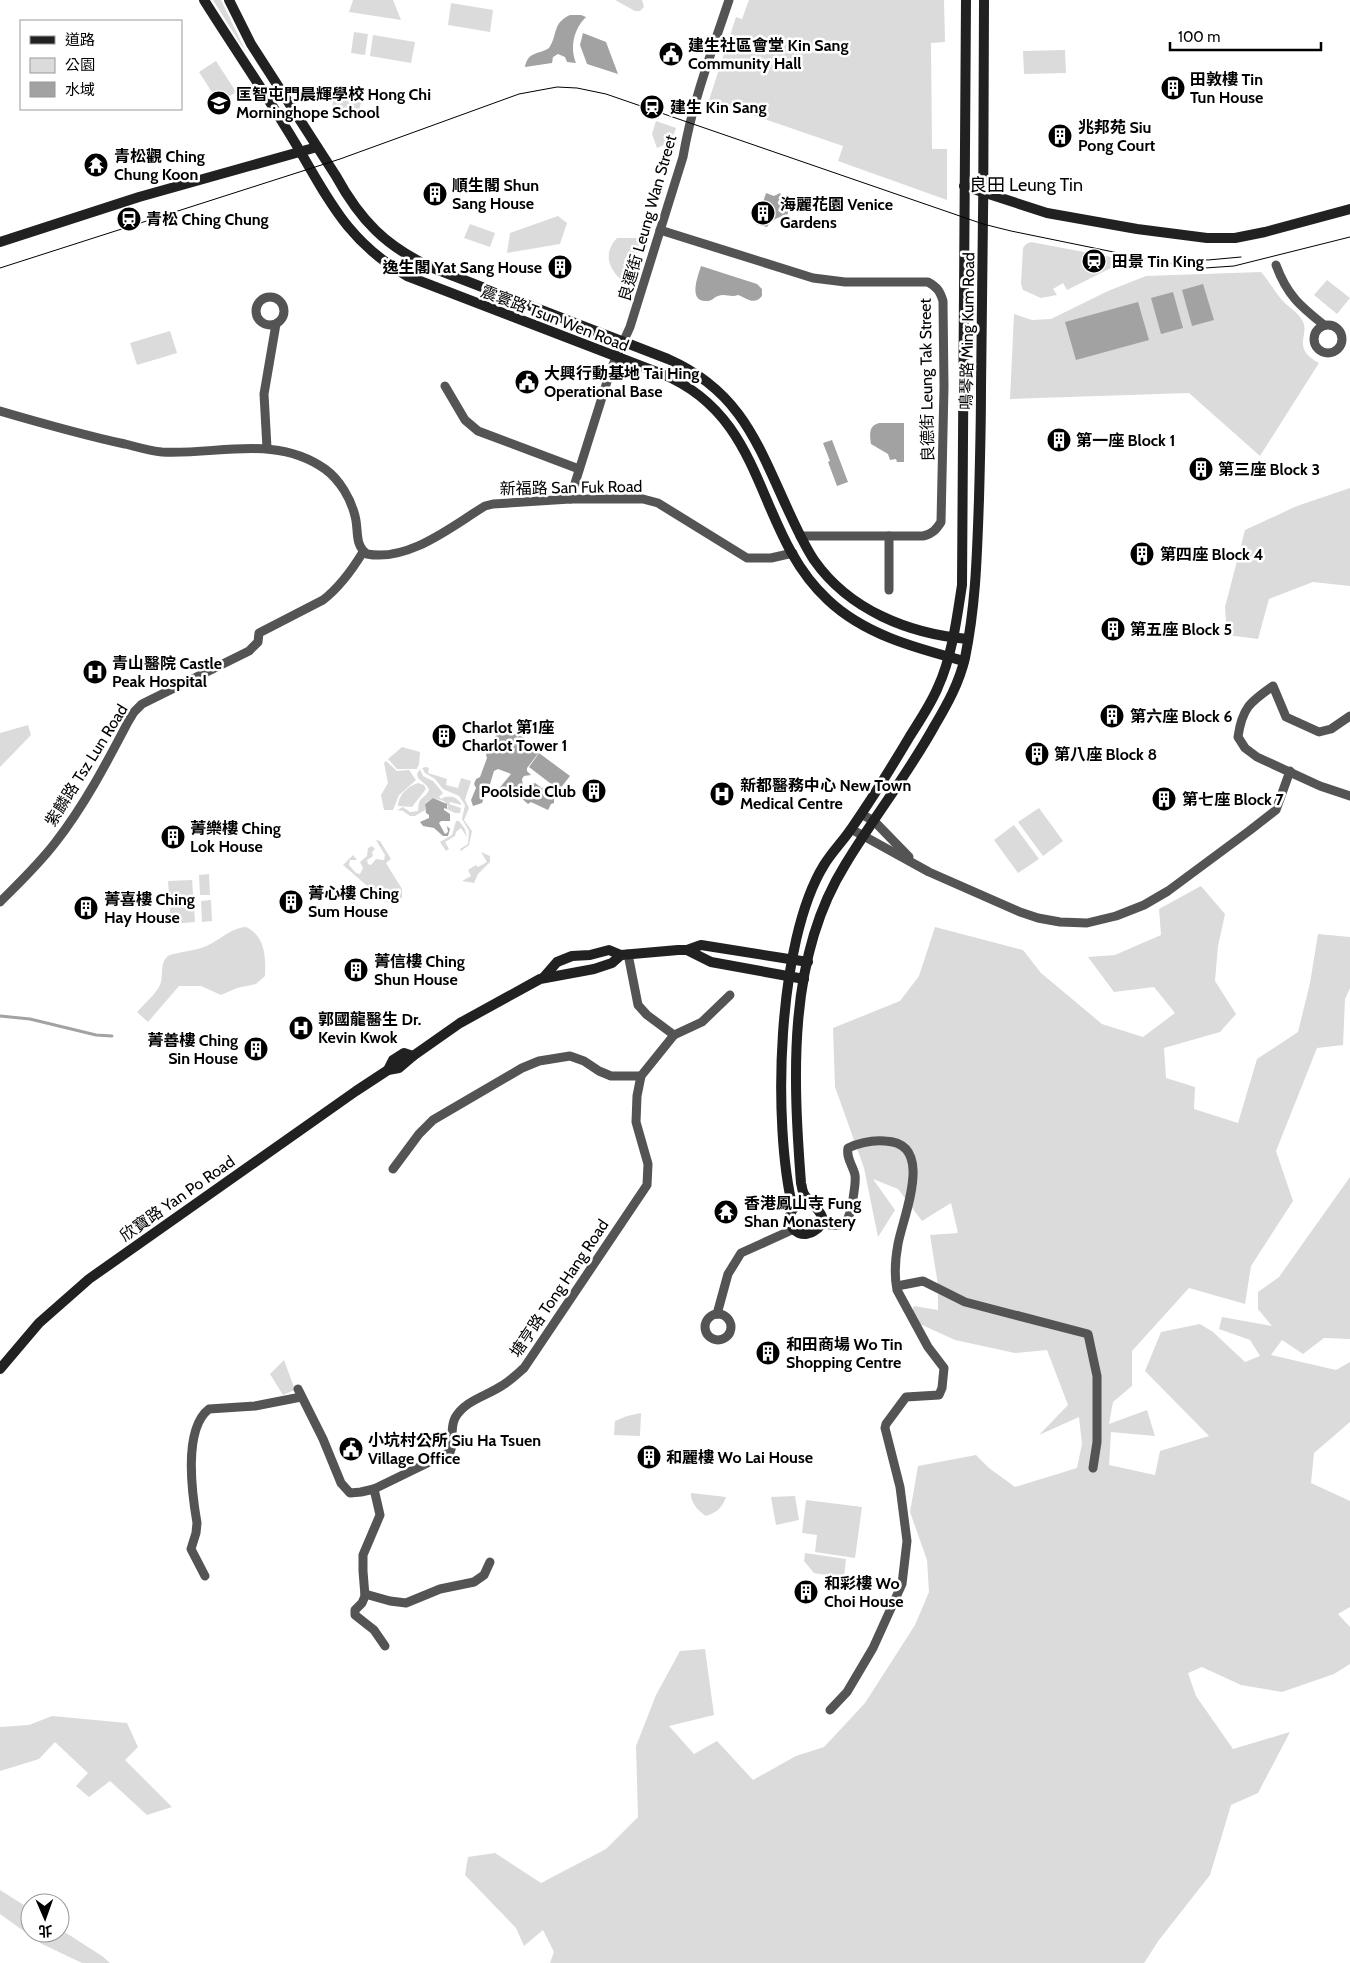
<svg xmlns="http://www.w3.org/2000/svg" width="1350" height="1963" viewBox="0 0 1350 1963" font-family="Cabin,'Noto Sans TC',sans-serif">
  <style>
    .green { fill: #dbdbdb }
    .water { fill: #a2a2a2 }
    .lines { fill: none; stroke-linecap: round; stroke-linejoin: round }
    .stream { stroke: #a2a2a2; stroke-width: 3 }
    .street { stroke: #545454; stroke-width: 9 }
    .secondary { stroke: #212121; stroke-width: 10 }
    .tram { stroke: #000; stroke-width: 1 }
    .labels { text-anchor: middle; stroke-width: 5; stroke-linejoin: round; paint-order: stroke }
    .poi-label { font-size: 16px; font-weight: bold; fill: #000; stroke: #fff; text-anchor: start }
    .street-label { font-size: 16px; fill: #000; stroke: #fff }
    .neighbourhood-label { font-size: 18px; fill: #000; stroke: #fff }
  </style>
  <rect width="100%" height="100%" fill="#fff"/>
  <g class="green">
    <polygon points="213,0 221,0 247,54"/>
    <polygon points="353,0 393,0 401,20 349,12"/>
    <polygon points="615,0 642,0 644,7 640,11 635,11"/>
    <polygon points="749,0 944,0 945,42 931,43 932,149 947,149 947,200 838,161 843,146 709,100 736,17 742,19"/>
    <polygon points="451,3 493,10 490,32 448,25"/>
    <polygon points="354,32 368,34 365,55 351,53"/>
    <polygon points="373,35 415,42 411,63 370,56"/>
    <polygon points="1065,50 1066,73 1024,74 1023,51"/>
    <polygon points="216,61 236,92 219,103 199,72"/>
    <polygon points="334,97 361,102 359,115 331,111"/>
    <polygon points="656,121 676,128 671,142 657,148 652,134"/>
    <polygon points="558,216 567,223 560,244 507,253 510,233"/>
    <polygon points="470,224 495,233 490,247 464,238"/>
    <path d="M617,238H636L640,242L629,281L625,283C609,271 602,254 617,238Z"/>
    <polygon points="1031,242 1127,260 1067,290 1063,283 1053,289 1057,295 1041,298 1023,290 1021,284 1023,248 1026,244"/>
    <path d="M1261,272C1269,281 1274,291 1282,300C1288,307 1298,312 1302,320C1311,335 1290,347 1319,363L1260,456L1189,393L1010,399L1014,314L1032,320L1051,319L1108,291L1146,276Z"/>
    <polygon points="1327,280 1350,298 1337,314 1314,295"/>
    <polygon points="170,331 177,353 137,365 130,343"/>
    <polygon points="1350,488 1350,586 1313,582 1269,599 1258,639 1227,635 1225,607 1245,530 1297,506"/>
    <polygon points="28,725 31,735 0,767 0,733"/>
    <polygon points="402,747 420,752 419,764 417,769 397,769 388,759"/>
    <polygon points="386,761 397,771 409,770 416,780 399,795 393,810 384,810 381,795 388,783 384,763"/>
    <polygon points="426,767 429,768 428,773 447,779 446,785 458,788 461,778 471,781 465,800 469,808 464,820 472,831 469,845 461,851 460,849 468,844 469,831 462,819 465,805 459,796 443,789 435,779 425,773 422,768"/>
    <path d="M420,769L423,776L433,781L443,793L439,797L441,799C450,794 457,797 462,805L450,802L449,804L461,808L460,813H455L447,809L448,806L444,801L433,798L425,803V810L415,816H410L403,811L397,810L403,807L410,812L418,811C419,794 424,801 429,790L427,786L418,778L417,774Z"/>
    <path d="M418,783L424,785L426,789L412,807L398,806C398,795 408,786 418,783Z"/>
    <polygon points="1039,808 1063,841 1043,856 1018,822"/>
    <polygon points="456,821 459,821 465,829 467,837 461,828 456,832 455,836 445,842 449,849 446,851 440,842 452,835"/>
    <polygon points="1014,825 1039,859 1018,873 994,840"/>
    <polygon points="376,840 380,841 391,859 386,863 402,889 402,898 395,903 386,902 343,865 353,855 357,860 350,860 349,865 356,873 360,874 363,868 360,862 367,856 368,848 372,846 375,849 372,852 373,856 367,860 368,864 371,865 376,859 384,860 385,855"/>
    <polygon points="481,852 490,856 490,862 478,874 474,883 462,881 471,876 468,870 476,865 478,867 487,862"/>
    <polygon points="209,874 210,895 200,895 199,875"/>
    <polygon points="192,880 195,922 171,924 168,881"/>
    <polygon points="1201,886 1225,914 1218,946 1215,981 1236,1014 1220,1032 1164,1048 1166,1078 1195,1087 1194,1109 1238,1123 1257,1059 1298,1032 1310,983 1318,934 1350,937 1350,988 1345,999 1343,1045 1317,1048 1276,1151 1293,1201 1251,1266 1245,1304 1189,1288 1132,1351 1132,1386 1113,1402 1109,1424 1147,1410 1155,1436 1111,1432 1109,1465 1155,1475 1160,1451 1209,1436 1145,1371 1161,1332 1200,1324 1213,1332 1245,1362 1260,1356 1250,1340 1219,1329 1222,1317 1272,1326 1258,1309 1258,1292 1279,1277 1350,1177 1350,1339 1324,1338 1303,1354 1282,1340 1271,1355 1336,1370 1350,1362 1350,1422 1314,1453 1311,1483 1350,1501 1350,1607 1338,1614 1350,1627 1350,1664 1334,1674 1282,1692 1241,1685 1202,1667 1188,1673 1196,1696 1233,1749 1290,1732 1258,1793 1231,1805 1210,1875 1159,1940 1144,1963 550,1963 554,1952 543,1930 524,1946 516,1928 465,1875 468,1857 495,1853 541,1883 606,1849 638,1817 636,1746 656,1695 680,1651 705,1649 714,1715 669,1726 694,1754 717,1741 753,1780 796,1756 824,1747 865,1703 915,1625 929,1592 927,1560 910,1512 918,1466 976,1455 989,1468 1015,1487 1077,1468 1082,1444 1079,1417 1039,1435 1068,1405 1047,1350 1015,1353 955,1340 909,1319 914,1306 938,1310 938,1285 930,1235 958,1233 951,1203 922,1221 898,1189 873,1179 895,1210 878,1237 864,1168 835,1087 833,1028 900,1001 919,976 935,927 1023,950 1041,973 1102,1024 1143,1037 1175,1013 1154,987 1114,992 1088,957 1115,955 1161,935 1159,909"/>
    <polygon points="211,900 212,921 202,922 201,901"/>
    <path d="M246,927C265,936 266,957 265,976L256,984L237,988L221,995L201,986H179L148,1022L137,1012C144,1004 155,995 160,985C164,977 159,963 168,956C171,953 194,951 201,948C218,943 229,928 246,927Z"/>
    <polygon points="284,1360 295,1390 283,1395 270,1374"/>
    <polygon points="641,1413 640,1436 614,1435 615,1421 627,1416"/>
    <path d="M691,1493L726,1497C722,1508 717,1512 706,1516C698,1511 690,1502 691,1493Z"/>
    <polygon points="795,1496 799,1520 776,1525 771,1497"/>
    <polygon points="806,1500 862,1507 855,1558 815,1552 817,1535 802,1533"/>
    <polygon points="805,1553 846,1559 844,1578 814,1573 804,1561"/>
    <polygon points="52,1716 127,1723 138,1747 125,1760 172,1807 147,1815 110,1781 89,1797 76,1786 88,1773 55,1742 39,1759 0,1771 0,1727 29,1725"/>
    <polygon points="0,1890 30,1909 30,1933 60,1933 60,1929 102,1956 110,1963 82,1963 42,1944 0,1914"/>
  </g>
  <g class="water">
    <path d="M570,15H581L586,17C573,30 570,48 576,63L567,62L565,57L558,54L553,57L552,63L525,67C528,51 538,55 549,48C558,35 552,23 570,15Z"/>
    <polygon points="583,33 606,42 618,74 587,64 580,45"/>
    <path d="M766,193L774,196L780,193L783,199L791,201L787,216C780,215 770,221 767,227L756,224Z"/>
    <path d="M701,266L757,284L762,289V296C754,306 747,298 738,295C731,298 725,293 718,296C714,297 712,301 708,301C687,303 698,276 701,266Z"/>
    <polygon points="1203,284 1214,320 1192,326 1182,290"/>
    <polygon points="1173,292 1183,328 1161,334 1151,298"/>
    <polygon points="1138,302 1149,340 1076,360 1065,322"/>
    <path d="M879,423H904V462H897L896,459L890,460L888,454L871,444C870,435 868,426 879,423Z"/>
    <polygon points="832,440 848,482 837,486 828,462 830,461 823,443"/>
    <polygon points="499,728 523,737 540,751 527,768 527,771 531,775 524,776 522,779 523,786 520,788 518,786 505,799 497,791 511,774 498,769 494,771 490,784 491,788 489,794 485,795 482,803 473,806 471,800 476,788 474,784 476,779 480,777 487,758 486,755 488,749 491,748"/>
    <polygon points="539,753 570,776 559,790 529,767"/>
    <polygon points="535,783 554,797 554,803 551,804 548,810 531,802 528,804 520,797 527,786"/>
    <polygon points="433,798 447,804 447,809 444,808 444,810 450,814 450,821 441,821 439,823 445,834 448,832 447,826 450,829 448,836 443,836 434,828 423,826 420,822 429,818 429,815 426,813 425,804"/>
  </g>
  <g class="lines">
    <polyline class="stream" points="0,1016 30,1019 96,1035 112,1036"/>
    <g class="street">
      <path d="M660,230L813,278L845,282H928C937,287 940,291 943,301L944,387L941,522C936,530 932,534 923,536H800"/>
      <path d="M1276,265C1287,295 1300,306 1324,325"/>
      <circle cx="270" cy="311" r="14"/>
      <circle cx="1328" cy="339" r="14"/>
      <polyline points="445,386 465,420 478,431 579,469"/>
      <path d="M0,411C41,423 83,435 125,444C137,447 150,451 162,452C218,455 276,434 325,469C340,480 351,499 355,516C359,530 354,545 367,554C409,562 452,526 485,506L493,504L570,499H643L658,503L747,558H771L793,553"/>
      <polyline points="267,448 264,394 276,324"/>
      <path d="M570,499L611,369L630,327L683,157C692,103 712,51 729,0"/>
      <polyline points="889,536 889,590"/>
      <path d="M1350,716L1331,729L1319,732L1286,717L1273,686C1250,702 1242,708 1238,737L1245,748L1257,757L1320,786L1350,796"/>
      <polyline points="861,814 874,821 909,857"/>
      <polyline points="851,829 929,872 1020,912 1038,918 1060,922 1087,923 1116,916 1144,905 1168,891 1249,831 1276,810 1290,771"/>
      <path d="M0,902C19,883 38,865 55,843C84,806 106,764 128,722L134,712L142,704L249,651L258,642L259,633L323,600C340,587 352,570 363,552"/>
      <polyline points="628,954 638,1005 647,1015 674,1035"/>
      <polyline points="393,1169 419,1134 433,1120 522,1068 539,1061 570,1056 584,1061 599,1071 611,1076 641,1076"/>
      <path d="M821,1223C846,1229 849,1223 853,1199C854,1191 856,1182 855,1175C853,1166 846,1158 848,1148C859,1143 873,1140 885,1141C936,1143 903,1216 898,1244C895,1260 894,1275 897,1290L928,1347L944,1368L942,1388L939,1395L906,1397L886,1424L885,1428L900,1487L907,1541L902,1584L873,1648L847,1692L830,1710"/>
      <polyline points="897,1286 923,1281 965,1302 1088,1334 1097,1376 1097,1442 1093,1468"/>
      <polyline points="717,1314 728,1274 741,1253 794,1229"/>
      <circle cx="718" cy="1327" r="13"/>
      <path d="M298,1389L323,1439L341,1483L350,1493L361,1492L374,1489L450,1452C455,1442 449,1430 455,1418C465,1400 487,1396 503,1385C511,1380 517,1374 524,1368L647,1185L648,1164L636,1122L637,1096L641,1076L674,1035L702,1022L730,995"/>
      <polyline points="374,1489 380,1515 363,1555 363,1571 365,1596 362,1603 355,1610 355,1615 374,1630 385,1646"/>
      <path d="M205,1576L191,1549L196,1533L197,1523C192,1494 183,1429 209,1409L255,1406L301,1397"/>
      <polyline points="365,1594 390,1601 406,1603 440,1589 474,1582 484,1575 490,1562"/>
    </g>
    <g class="secondary">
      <path d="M204,0C231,43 260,85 286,128C325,190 341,238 407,276L662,374C769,418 754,532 828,600C865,635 916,648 964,661"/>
      <path d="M229,0L251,44L336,176C360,220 386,247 433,268L668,359C741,391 758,445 789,512C797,529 804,545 814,560C849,610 909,634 968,639"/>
      <polyline points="964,186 1047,213 1137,229 1207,238 1235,238 1265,232 1350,209"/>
      <polyline points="0,242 139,197 317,147"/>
      <polyline points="687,950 701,945 808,962"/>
      <polyline points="544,977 557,962 572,956 590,955 609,950 621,955 678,950 687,950 711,962 804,979"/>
      <polyline points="388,1070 393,1060 404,1053 413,1056"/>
      <path d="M816,1206C794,1193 779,1223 799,1233C804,1235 810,1234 814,1231C836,1218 809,1204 804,1194C802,1191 802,1186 801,1183C793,1078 787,958 845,865C874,817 908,774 935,725C948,703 959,683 965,658C976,604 977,554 979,499C980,462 981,425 981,388C983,259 984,129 984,0"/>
      <path d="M793,1209C772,1123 777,941 824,865C832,852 843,841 851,829C872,799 891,768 910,736C920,720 931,704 938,687C952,657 957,617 962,585L966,0"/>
      <polyline points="0,1369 39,1323 89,1279 356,1091 388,1070 399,1068 413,1056 460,1023 540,979 594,969 612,963 621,955"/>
    </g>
    <g class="tram">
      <polyline points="1179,258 1208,260 1241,257"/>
      <polyline points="0,268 340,159 519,94 557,87 577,88 606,94 983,224 1011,231 1177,265 1205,268 1234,266 1350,237"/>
    </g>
  </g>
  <defs>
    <symbol id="civic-disc" viewBox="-11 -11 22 22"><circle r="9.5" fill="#000" stroke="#fff"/><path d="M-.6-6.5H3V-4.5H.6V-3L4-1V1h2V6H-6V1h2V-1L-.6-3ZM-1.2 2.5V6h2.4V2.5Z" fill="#fff"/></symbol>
    <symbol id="building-disc" viewBox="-11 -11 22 22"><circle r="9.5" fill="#000" stroke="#fff"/><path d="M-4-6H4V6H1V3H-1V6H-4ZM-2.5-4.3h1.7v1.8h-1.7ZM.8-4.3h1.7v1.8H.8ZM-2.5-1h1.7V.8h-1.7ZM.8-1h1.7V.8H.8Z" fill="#fff"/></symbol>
    <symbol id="school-disc" viewBox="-11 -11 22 22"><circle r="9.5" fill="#000" stroke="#fff"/><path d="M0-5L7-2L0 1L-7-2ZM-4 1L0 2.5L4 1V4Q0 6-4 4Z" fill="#fff"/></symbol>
    <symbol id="station-disc" viewBox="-11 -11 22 22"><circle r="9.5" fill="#000" stroke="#fff"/><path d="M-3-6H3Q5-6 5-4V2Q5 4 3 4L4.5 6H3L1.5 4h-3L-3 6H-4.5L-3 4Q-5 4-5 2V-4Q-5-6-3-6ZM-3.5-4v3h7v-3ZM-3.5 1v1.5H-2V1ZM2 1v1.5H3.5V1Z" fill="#fff"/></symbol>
    <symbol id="temple-disc" viewBox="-11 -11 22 22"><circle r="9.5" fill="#000" stroke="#fff"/><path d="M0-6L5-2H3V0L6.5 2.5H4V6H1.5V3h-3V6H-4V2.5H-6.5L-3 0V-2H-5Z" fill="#fff"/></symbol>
    <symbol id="hospital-disc" viewBox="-11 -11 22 22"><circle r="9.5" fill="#000" stroke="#fff"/><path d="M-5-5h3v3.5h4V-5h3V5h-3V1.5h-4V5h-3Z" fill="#fff"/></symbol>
  </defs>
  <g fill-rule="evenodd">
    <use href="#civic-disc" x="657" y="40" width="28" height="28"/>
    <use href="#building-disc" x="1159" y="74" width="28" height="28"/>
    <use href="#school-disc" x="205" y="89" width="28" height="28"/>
    <use href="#station-disc" x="638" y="93" width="28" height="28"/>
    <use href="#building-disc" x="1046" y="122" width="28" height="28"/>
    <use href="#temple-disc" x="82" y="151" width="28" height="28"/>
    <use href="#building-disc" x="421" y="180" width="28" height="28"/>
    <use href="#building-disc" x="749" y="199" width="28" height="28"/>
    <use href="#station-disc" x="115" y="205" width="28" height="28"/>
    <use href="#station-disc" x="1080" y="247" width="28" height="28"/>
    <use href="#building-disc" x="546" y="253" width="28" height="28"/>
    <use href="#civic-disc" x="513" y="368" width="28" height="28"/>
    <use href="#building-disc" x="1045" y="426" width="28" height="28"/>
    <use href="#building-disc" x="1187" y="455" width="28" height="28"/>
    <use href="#building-disc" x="1128" y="540" width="28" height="28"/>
    <use href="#building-disc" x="1099" y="615" width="28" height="28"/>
    <use href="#hospital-disc" x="81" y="658" width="28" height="28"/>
    <use href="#building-disc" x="1098" y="702" width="28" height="28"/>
    <use href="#building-disc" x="430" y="722" width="28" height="28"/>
    <use href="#building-disc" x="1023" y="740" width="28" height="28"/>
    <use href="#building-disc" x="580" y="777" width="28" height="28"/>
    <use href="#hospital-disc" x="708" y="780" width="28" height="28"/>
    <use href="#building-disc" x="1150" y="785" width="28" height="28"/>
    <use href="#building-disc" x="159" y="823" width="28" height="28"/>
    <use href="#building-disc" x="277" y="888" width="28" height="28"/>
    <use href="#building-disc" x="72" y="894" width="28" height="28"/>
    <use href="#building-disc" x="342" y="956" width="28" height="28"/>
    <use href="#hospital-disc" x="287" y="1014" width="28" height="28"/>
    <use href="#building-disc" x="242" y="1035" width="28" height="28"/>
    <use href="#temple-disc" x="712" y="1198" width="28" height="28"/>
    <use href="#building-disc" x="754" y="1339" width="28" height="28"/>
    <use href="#civic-disc" x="337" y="1435" width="28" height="28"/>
    <use href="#building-disc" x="635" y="1443" width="28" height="28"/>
    <use href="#building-disc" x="792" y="1578" width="28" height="28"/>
  </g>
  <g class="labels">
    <g class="poi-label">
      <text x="688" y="51">建生社區會堂 Kin Sang<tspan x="688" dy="18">Community Hall</tspan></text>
      <text x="1190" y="85">田敦樓 Tin<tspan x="1190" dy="18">Tun House</tspan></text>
      <text x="236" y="100">匡智屯門晨輝學校 Hong Chi<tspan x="236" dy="18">Morninghope School</tspan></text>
      <text x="670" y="113">建生 Kin Sang</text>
      <text x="1078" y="133">兆邦苑 Siu<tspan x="1078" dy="18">Pong Court</tspan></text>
      <text x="114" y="162">青松觀 Ching<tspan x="114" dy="18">Chung Koon</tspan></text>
      <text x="452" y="191">順生閣 Shun<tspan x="452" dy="18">Sang House</tspan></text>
      <text x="780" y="210">海麗花園 Venice<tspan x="780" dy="18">Gardens</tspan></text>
      <text x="146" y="225">青松 Ching Chung</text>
      <text x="1112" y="267">田景 Tin King</text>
      <text x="542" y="273" text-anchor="end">逸生閣 Yat Sang House</text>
      <text x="544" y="379">大興行動基地 Tai Hing<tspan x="544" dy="18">Operational Base</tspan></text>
      <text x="1076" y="446">第一座 Block 1</text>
      <text x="1218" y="475">第三座 Block 3</text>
      <text x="1160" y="560">第四座 Block 4</text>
      <text x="1130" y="635">第五座 Block 5</text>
      <text x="112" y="669">青山醫院 Castle<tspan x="112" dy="18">Peak Hospital</tspan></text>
      <text x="1130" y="722">第六座 Block 6</text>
      <text x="462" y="733">Charlot 第1座<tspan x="462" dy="18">Charlot Tower 1</tspan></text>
      <text x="1054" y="760">第八座 Block 8</text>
      <text x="740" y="791">新都醫務中心 New Town<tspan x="740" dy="18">Medical Centre</tspan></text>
      <text x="576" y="797" text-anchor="end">Poolside Club</text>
      <text x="1182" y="805">第七座 Block 7</text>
      <text x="190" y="834">菁樂樓 Ching<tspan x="190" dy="18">Lok House</tspan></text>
      <text x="308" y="899">菁心樓 Ching<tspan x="308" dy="18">Sum House</tspan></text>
      <text x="104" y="905">菁喜樓 Ching<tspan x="104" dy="18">Hay House</tspan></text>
      <text x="374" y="967">菁信樓 Ching<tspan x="374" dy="18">Shun House</tspan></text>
      <text x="318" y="1025">郭國龍醫生 Dr.<tspan x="318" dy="18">Kevin Kwok</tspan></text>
      <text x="238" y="1046" text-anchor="end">菁善樓 Ching<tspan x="238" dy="18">Sin House</tspan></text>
      <text x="744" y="1209">香港鳳山寺 Fung<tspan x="744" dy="18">Shan Monastery</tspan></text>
      <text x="786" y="1350">和田商場 Wo Tin<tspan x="786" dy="18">Shopping Centre</tspan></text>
      <text x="368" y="1446">小坑村公所 Siu Ha Tsuen<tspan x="368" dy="18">Village Office</tspan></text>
      <text x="666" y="1463">和麗樓 Wo Lai House</text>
      <text x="824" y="1589">和彩樓 Wo<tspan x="824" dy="18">Choi House</tspan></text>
    </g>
    <g class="street-label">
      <text transform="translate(647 218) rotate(-74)" y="6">良運街 Leung Wan Street</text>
      <text transform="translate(555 318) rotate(21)" y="6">震寰路 Tsun Wen Road</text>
      <text transform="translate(967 331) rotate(-89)" y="6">鳴琴路 Ming Kum Road</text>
      <text transform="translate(926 380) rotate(-91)" y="6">良德街 Leung Tak Street</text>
      <text transform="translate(571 487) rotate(-1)" y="6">新福路 San Fuk Road</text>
      <text transform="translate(86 765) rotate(-58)" y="6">紫麟路 Tsz Lun Road</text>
      <text transform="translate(177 1198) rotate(-35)" y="6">欣寶路 Yan Po Road</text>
      <text transform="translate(559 1288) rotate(-56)" y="6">塘亨路 Tong Hang Road</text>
    </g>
    <g class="neighbourhood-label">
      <text x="1026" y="191">良田 Leung Tin</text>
    </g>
  </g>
  <rect x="20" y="20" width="162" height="90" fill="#ffffff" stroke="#999999"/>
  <rect x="30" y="36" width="25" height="8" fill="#212121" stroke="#999999"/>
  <text x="65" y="45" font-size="15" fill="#000000">道路</text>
  <rect x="30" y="58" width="25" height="15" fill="#dbdbdb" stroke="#999999"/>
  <text x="65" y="70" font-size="15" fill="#000000">公園</text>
  <rect x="30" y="82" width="25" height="15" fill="#a2a2a2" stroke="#999999"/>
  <text x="65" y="95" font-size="15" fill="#000000">水域</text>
  <g transform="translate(45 1918) rotate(178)"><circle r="24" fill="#ffffff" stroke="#999999"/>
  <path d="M0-4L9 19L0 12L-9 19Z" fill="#000000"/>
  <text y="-8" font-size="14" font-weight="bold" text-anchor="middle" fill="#000000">北</text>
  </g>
  <path d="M1170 42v8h151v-8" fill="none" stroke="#000000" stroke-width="2.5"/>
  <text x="1178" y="42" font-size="15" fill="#000000" stroke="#ffffff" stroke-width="4" paint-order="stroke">100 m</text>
</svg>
